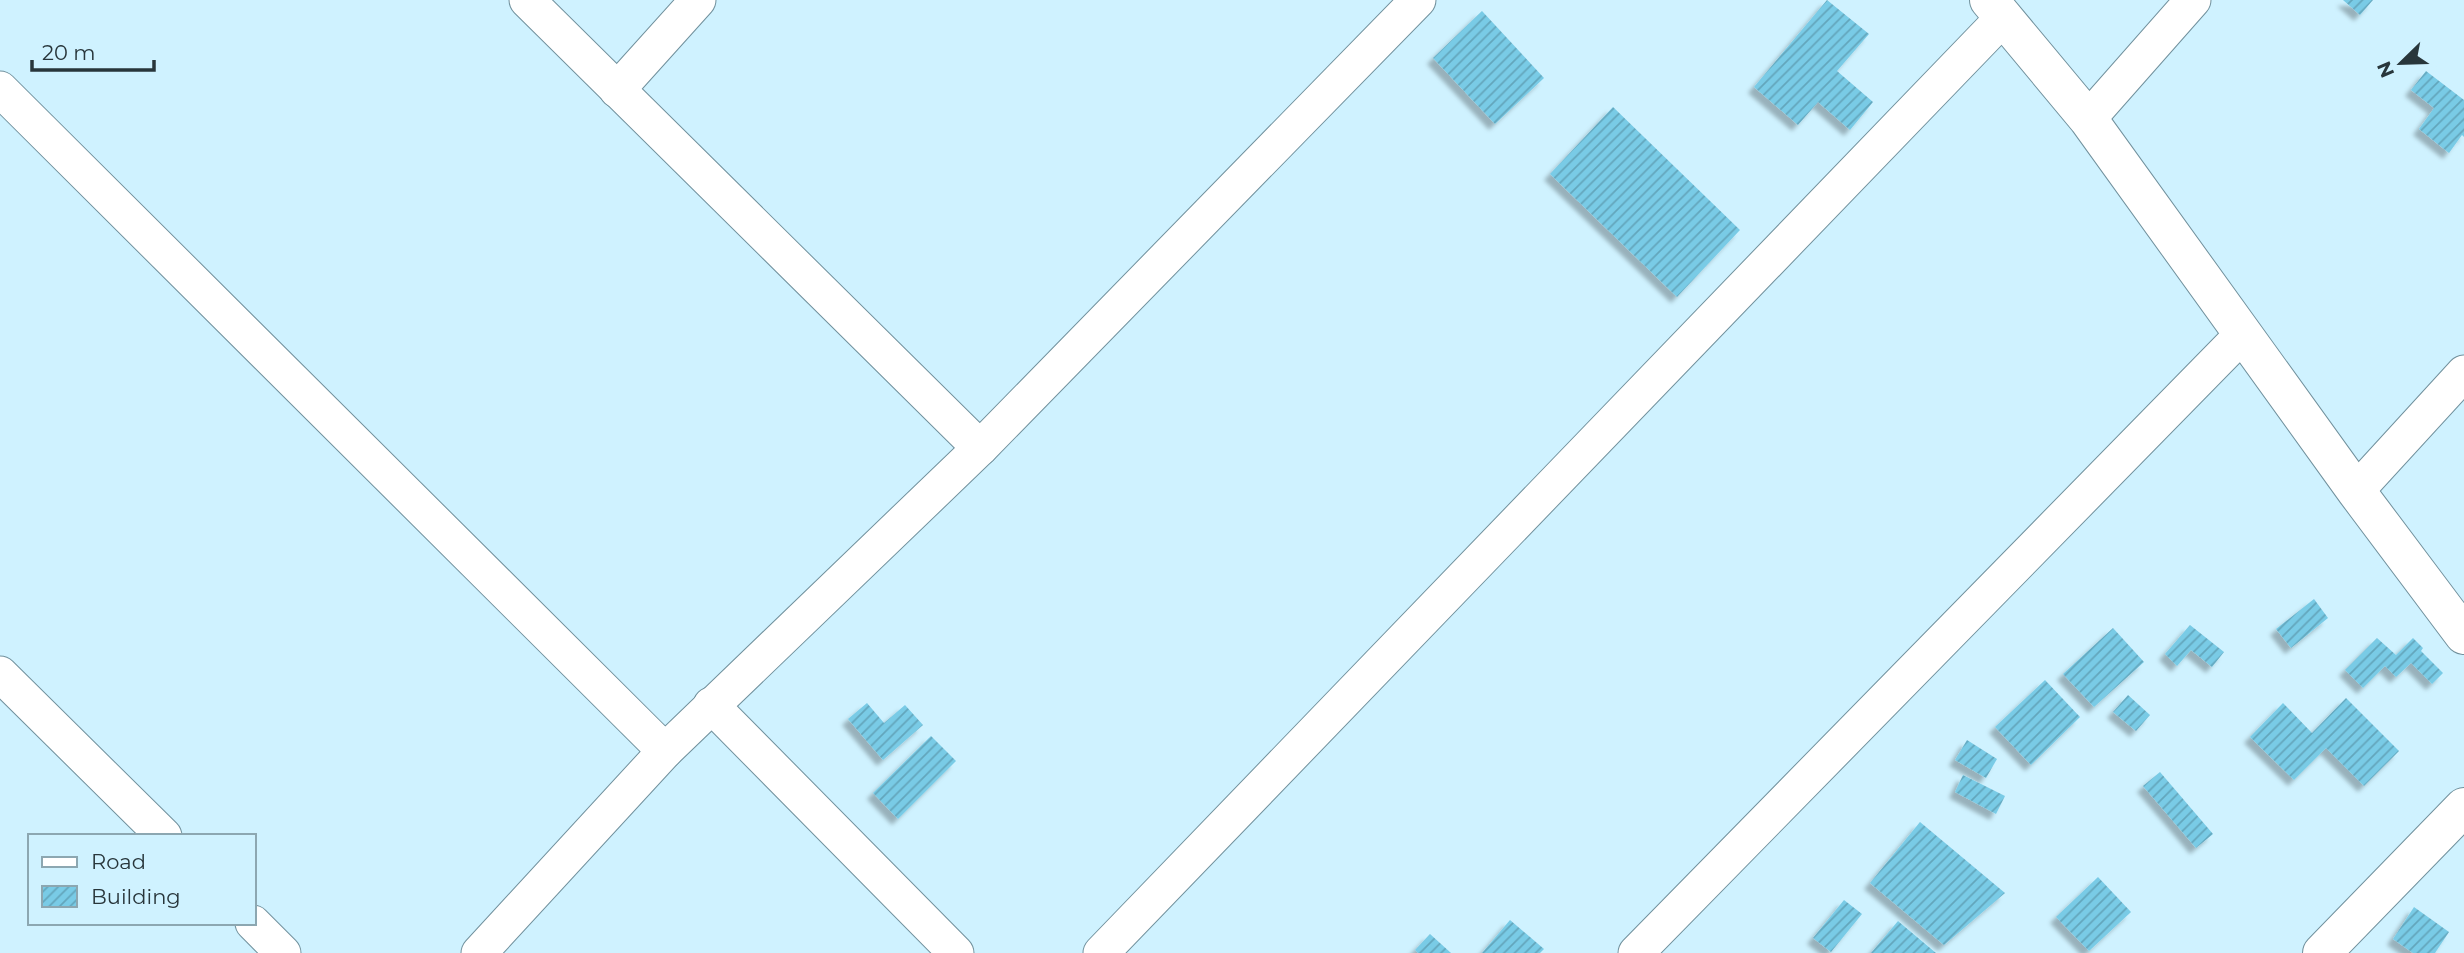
<svg xmlns="http://www.w3.org/2000/svg" width="2464" height="953" viewBox="0 0 2464 953" font-family="Montserrat,sans-serif">
  <style>
    .building { fill: url(#building-hatch); filter: url(#shadow) }
    .lines { fill: none; stroke-linecap: round; stroke-linejoin: round }
    .minor-casing { stroke: #71919d; stroke-width: 37 }
    .tertiary-casing { stroke: #71919d; stroke-width: 40 }
    .minor { stroke: #fff; stroke-width: 35 }
    .tertiary { stroke: #fff; stroke-width: 38 }
  </style>
  <defs>
    <pattern id="building-hatch" width="6" height="6" patternUnits="userSpaceOnUse" patternTransform="scale(1.75)"><rect width="6" height="6" fill="#79cbe6"/><path d="M-1 1l2-2M0 6l6-6M5 7l2-2" fill="none" stroke="#63a6bc"/></pattern>
    <filter id="shadow"><feDropShadow dx="-6" dy="6" stdDeviation="2" flood-color="#0004"/></filter>
  </defs>
  <rect width="100%" height="100%" fill="#cff2ff"/>
  <g class="building">
    <polygon points="1827,0 1869,34 1837,71 1873,102 1850,130 1818,102 1798,125 1754,87"/>
    <polygon points="2343,0 2373,0 2360,15"/>
    <polygon points="1482,11 1544,78 1495,124 1433,58"/>
    <polygon points="2426,71 2464,100 2464,137 2462,135 2449,153 2419,129 2434,108 2411,90"/>
    <polygon points="1613,107 1740,230 1677,297 1550,174"/>
    <polygon points="2314,599 2328,618 2291,648 2276,629"/>
    <polygon points="2190,625 2224,652 2212,667 2191,650 2177,666 2165,654"/>
    <polygon points="2113,628 2144,662 2094,707 2063,674"/>
    <polygon points="2377,638 2396,655 2413,638 2423,648 2421,651 2443,673 2432,684 2411,663 2396,677 2385,666 2363,688 2345,670"/>
    <polygon points="2045,680 2080,717 2031,765 1995,727"/>
    <polygon points="2128,695 2150,715 2136,731 2113,712"/>
    <polygon points="2346,698 2399,751 2364,786 2326,748 2294,780 2250,737 2283,703 2312,733"/>
    <polygon points="867,703 884,723 905,705 923,725 883,760 848,719"/>
    <polygon points="931,736 956,761 898,819 873,793"/>
    <polygon points="1967,740 1997,759 1986,778 1955,760"/>
    <polygon points="2160,772 2213,834 2196,848 2143,786"/>
    <polygon points="1963,775 2005,796 1996,814 1955,792"/>
    <polygon points="1920,822 2005,893 1944,945 1870,883"/>
    <polygon points="2098,877 2131,912 2089,951 2056,917"/>
    <polygon points="1844,900 1862,914 1831,952 1813,938"/>
    <polygon points="2414,907 2449,932 2435,953 2413,953 2393,939"/>
    <polygon points="1510,920 1544,949 1540,953 1482,953"/>
    <polygon points="1898,921 1936,953 1871,953"/>
    <polygon points="1430,934 1451,953 1418,953 1415,950"/>
  </g>
  <g class="lines">
    <defs>
      <g id="minor">
        <polyline points="527,0 980,448"/>
        <polyline points="0,89 665,751"/>
        <polyline points="617,90 698,0"/>
        <polyline points="2088,119 2193,0"/>
        <polyline points="2356,491 2464,373"/>
        <polyline points="0,674 164,836"/>
        <polyline points="711,705 956,953"/>
        <polyline points="253,923 283,953"/>
        <polyline points="479,953 665,751 980,448 1418,0"/>
        <polyline points="1101,953 2003,18"/>
        <polyline points="1636,953 2243,334"/>
      </g>
      <g id="tertiary">
        <polyline points="1989,0 2088,119 2356,491 2464,635"/>
        <polyline points="2322,953 2464,807"/>
      </g>
    </defs>
    <use href="#minor" class="minor-casing"/>
    <use href="#tertiary" class="tertiary-casing"/>
    <use href="#minor" class="minor"/>
    <use href="#tertiary" class="tertiary"/>
  </g>
  <rect x="28" y="834" width="228" height="91" fill="#cff2ff" stroke="#8ca7b1" stroke-width="2"/>
  <rect x="42" y="857" width="35" height="10" fill="#ffffff" stroke="#8ca7b1" stroke-width="2"/>
  <text x="91" y="869" font-size="21" fill="#28363b">Road</text>
  <rect x="42" y="886" width="35" height="21" fill="url(#building-hatch)" stroke="#8ca7b1" stroke-width="2"/>
  <text x="91" y="904" font-size="21" fill="#28363b">Building</text>
  <g transform="translate(2401 63) rotate(247)" stroke="#cff2ff" stroke-width="5" paint-order="stroke">
  <path d="M0-5L12 26L0 18L-12 26Z" fill="#28363b"/>
  <text y="-10" font-size="19" font-weight="bold" text-anchor="middle" fill="#28363b">N</text>
  </g>
  <path d="M32 60v10h122v-10" fill="none" stroke="#28363b" stroke-width="3.5"/>
  <text x="42" y="60" font-size="21" fill="#28363b" stroke="#cff2ff" stroke-width="5" paint-order="stroke">20 m</text>
</svg>
